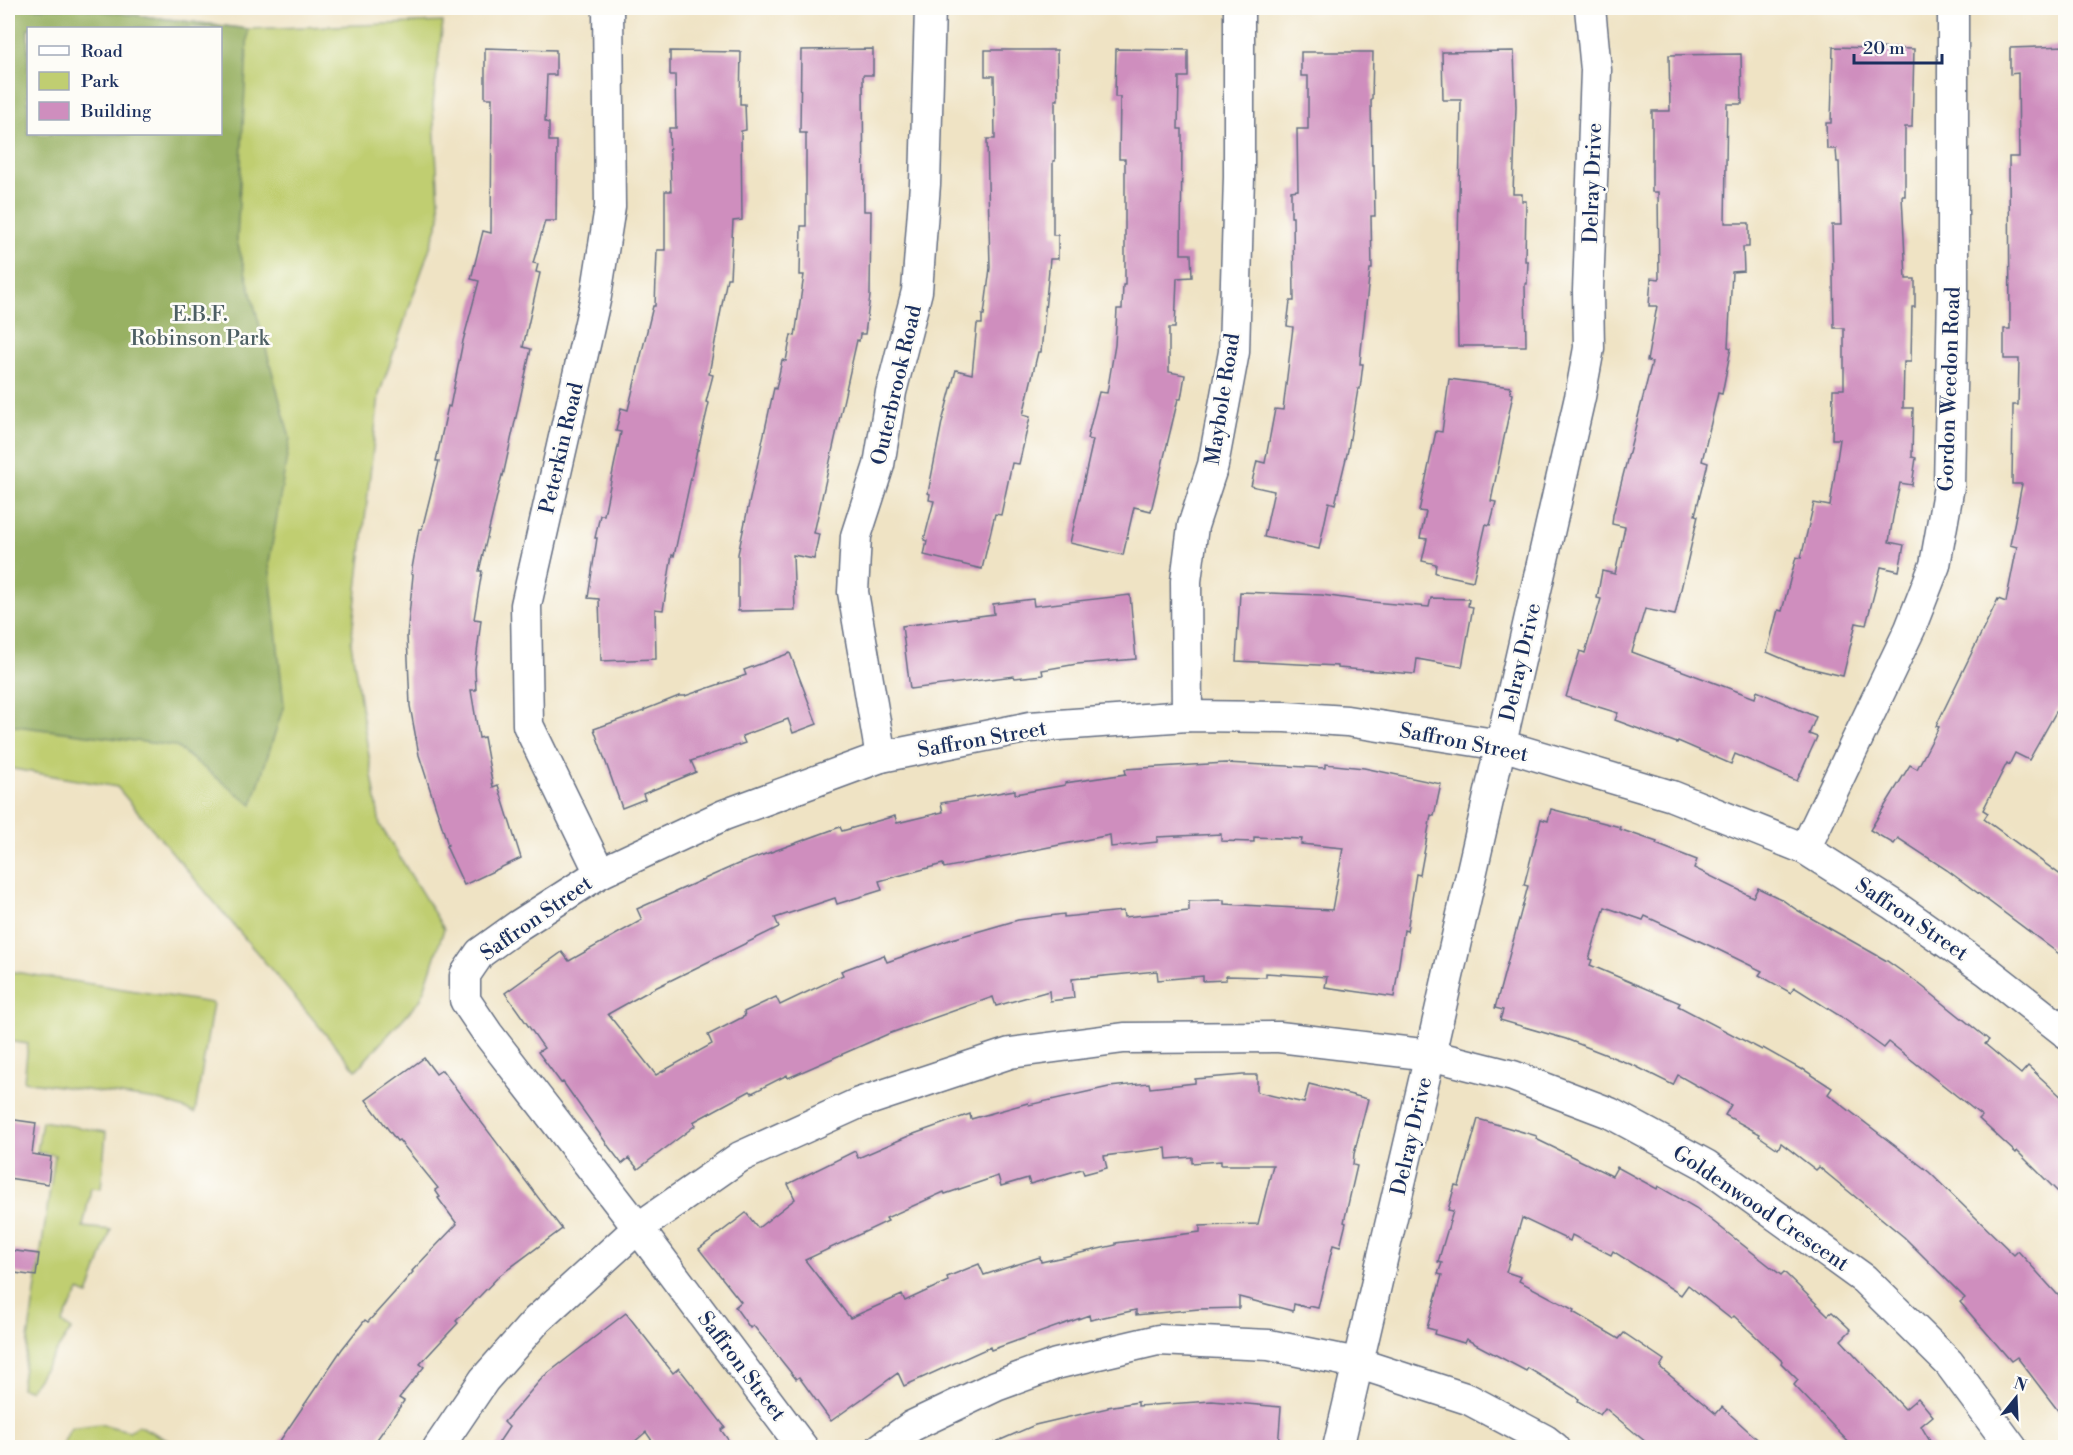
<svg xmlns="http://www.w3.org/2000/svg" width="2073" height="1455" viewBox="0 0 2073 1455" font-family="'Libre Bodoni',serif">
  <style>
    .green { fill: #c0ce71; stroke: #6e7e68; stroke-width: 1.5; fill-rule: evenodd }
    .forest { fill: #98b163; stroke: #5a7060; stroke-width: 1.5; fill-rule: evenodd }
    .building { fill: #cf8ebe; fill-rule: evenodd }
    .lines { fill: none; stroke-linecap: round; stroke-linejoin: round }
    .minor-casing { stroke: #656e82; stroke-width: 33 }
    .minor { stroke: #fff; stroke-width: 30 }
    .labels { text-anchor: middle; stroke-width: 5; stroke-linejoin: round; paint-order: stroke }
    .street-label { font-size: 21px; fill: #1b2f5e; stroke: #fdfcf7 }
    .park-label { font-size: 21px; fill: #4d5f64; stroke: #fdfcf7 }
  </style>
  <rect width="100%" height="100%" fill="#fdfcf7"/>
  <filter id="ink" filterUnits="userSpaceOnUse"><feTurbulence type="fractalNoise" baseFrequency=".0167" numOctaves="2"/><feDisplacementMap in="SourceGraphic" scale="12" xChannelSelector="R" yChannelSelector="G"/><feConvolveMatrix kernelMatrix="1 2 1 2 8 2 1 2 1" color-interpolation-filters="sRGB"/></filter>
  <filter id="wash" filterUnits="userSpaceOnUse"><feTurbulence type="fractalNoise" baseFrequency=".008" numOctaves="4" result="noise"/><feDisplacementMap in="SourceGraphic" scale="24" xChannelSelector="R" yChannelSelector="G"/><feGaussianBlur stdDeviation="1.35" result="paint"/><feColorMatrix in="noise" values="0 0 0 0 0 0 0 0 0 0 0 0 0 0 0 0 0 1.4 0 .05"/><feComposite in="paint" operator="in"/></filter>
  <g filter="url(#wash)">
    <rect width="100%" height="100%" fill="#efe3c4"/>
    <g class="green">
      <path d="M8,8H79L248,29L443,22L433,104L440,218L379,395L351,643L380,825L444,929L421,999L356,1070L117,787L8,768ZM28,28H220V134H28Z"/>
      <polygon points="8,971 213,1003 195,1113 163,1101 24,1081 28,1044 8,1041"/>
      <polygon points="42,1121 106,1132 101,1189 91,1188 83,1227 111,1230 88,1295 79,1291 62,1323 71,1330 30,1390 21,1388 55,1155 37,1152"/>
      <polygon points="100,1424 129,1431 138,1425 179,1446 178,1448 63,1447 62,1445 71,1428"/>
    </g>
    <path class="forest" d="M8,8H79L248,29L237,241L290,438L269,563L284,705L252,805L175,746L8,725ZM28,28H220V134H28Z"/>
    <g id="blocks">
      <g class="building">
        <polygon points="2066,46 2066,694 2029,760 2015,753 2009,765 2007,763 1983,810 1988,813 1984,819 2066,879 2066,959 1947,870 1898,838 1894,844 1870,830 1910,765 1917,769 1939,727 1936,726 1998,599 2006,602 2017,547 2010,545 2022,484 2012,484 2013,405 2018,405 2019,359 2004,359 2004,329 2010,329 2009,157 2019,157 2018,73 2010,74 2010,48"/>
        <polygon points="1833,47 1914,49 1912,127 1905,127 1905,196 1902,196 1906,279 1915,279 1915,307 1912,307 1911,362 1904,362 1903,408 1913,408 1912,457 1916,458 1912,485 1900,483 1893,517 1889,542 1904,545 1899,571 1881,567 1866,625 1856,623 1843,676 1797,665 1767,652 1778,610 1782,611 1796,557 1801,558 1814,503 1830,506 1840,439 1832,439 1833,389 1844,389 1844,328 1834,328 1832,225 1841,225 1839,162 1837,162 1836,149 1827,149 1826,123 1831,123"/>
        <polygon points="485,48 556,50 556,75 547,75 545,122 549,123 549,141 557,141 556,221 545,221 533,263 538,264 536,272 540,273 523,347 531,349 503,476 502,475 479,571 482,571 474,619 481,620 475,669 476,690 471,690 479,738 484,737 493,787 498,785 521,858 464,885 446,846 448,845 419,755 410,706 407,636 413,575 411,574 419,529 422,529 439,461 436,461 448,406 450,407 463,341 479,281 471,279 483,231 491,233 492,98 485,98"/>
        <polygon points="873,49 873,75 863,75 864,211 871,211 870,296 865,334 860,334 859,341 857,340 814,533 819,534 814,559 793,555 795,610 738,611 738,554 774,388 776,389 782,360 786,361 791,335 795,336 804,275 800,275 801,226 806,226 806,133 800,133 801,50"/>
        <polygon points="1116,49 1188,50 1188,77 1179,77 1178,129 1182,129 1182,139 1181,254 1191,254 1192,277 1177,278 1175,328 1169,328 1169,372 1185,375 1181,399 1178,399 1151,511 1134,507 1123,555 1070,543 1093,440 1087,439 1099,392 1107,393 1115,345 1117,309 1122,309 1123,285 1125,285 1125,159 1119,159 1120,97 1115,97"/>
        <polygon points="985,50 1057,50 1058,100 1055,100 1055,161 1053,161 1053,235 1058,235 1058,259 1050,259 1041,352 1038,352 1023,415 1030,417 1019,464 1012,463 1001,515 995,514 982,569 924,555 927,541 924,540 934,501 929,500 930,494 928,493 942,422 956,370 972,374 977,324 982,324 982,315 984,315 990,268 987,139 995,139 994,76 985,76"/>
        <polygon points="670,51 741,52 740,104 745,104 746,130 741,131 742,220 733,221 730,278 727,278 709,374 713,375 706,402 709,403 698,450 697,450 674,556 672,555 663,610 655,609 656,659 601,661 599,599 588,598 597,538 595,538 600,515 604,515 621,432 616,431 621,408 628,410 653,306 655,306 657,250 665,250 665,191 671,191 669,128 676,128 675,75 670,75"/>
        <polygon points="1514,51 1516,107 1513,194 1522,194 1522,201 1526,201 1525,261 1528,261 1527,284 1525,284 1526,346 1458,346 1457,289 1461,100 1443,100 1442,52"/>
        <polygon points="1301,52 1373,52 1372,99 1371,99 1372,165 1374,165 1375,216 1371,216 1372,269 1370,269 1361,351 1360,364 1363,364 1360,389 1358,389 1348,450 1335,504 1329,502 1319,549 1264,537 1274,491 1251,486 1257,461 1265,463 1275,409 1283,410 1293,327 1287,326 1290,301 1294,301 1293,217 1291,217 1291,191 1298,190 1297,129 1308,129 1308,76 1301,76"/>
        <polygon points="1741,54 1742,104 1727,104 1725,223 1749,223 1749,247 1743,247 1744,271 1732,272 1728,347 1731,348 1722,394 1718,393 1702,461 1708,463 1695,515 1698,516 1675,615 1645,609 1632,652 1755,698 1757,691 1816,717 1809,734 1817,737 1797,781 1735,754 1731,764 1678,741 1677,743 1615,720 1618,713 1566,697 1580,651 1585,653 1601,599 1597,598 1602,571 1615,574 1625,527 1612,524 1613,515 1652,362 1647,361 1657,306 1649,306 1651,278 1659,279 1658,192 1652,192 1652,111 1670,111 1669,55"/>
        <polygon points="1449,379 1511,387 1510,393 1513,394 1491,501 1496,502 1490,525 1486,524 1473,581 1435,573 1436,564 1422,561 1427,539 1420,538 1426,512 1419,511 1436,431 1442,432"/>
        <polygon points="1240,592 1322,595 1372,602 1429,607 1431,598 1469,599 1468,606 1473,607 1462,667 1417,659 1415,674 1338,668 1338,666 1236,661"/>
        <polygon points="1130,595 1136,659 1077,664 1042,670 1043,675 1015,678 1014,676 910,689 902,626 994,614 993,604 1033,599 1034,606"/>
        <polygon points="790,653 817,724 793,733 788,719 742,736 745,743 691,761 696,772 643,794 645,799 622,808 594,729 644,711 644,710 679,696 685,696 746,675 744,670"/>
        <path d="M1226,763L1325,768V764L1364,768L1441,784L1434,816L1431,815L1420,875L1416,874L1407,931L1404,930L1394,997L1325,987L1327,977L1266,973V977L1226,976V980L1203,981V976L1158,980L1157,971L1072,979L1074,998L1050,1001L1049,991L996,1006L993,997L888,1034L788,1078L787,1075L752,1093L750,1091L693,1122L696,1125L638,1169L629,1158L622,1164L609,1147L563,1082L561,1083L538,1052L544,1048L505,993L562,952L569,961L642,920L637,909L738,864L840,827L842,831L895,816L897,823L943,812L941,803L1015,790V794L1065,785V783L1126,774L1125,769ZM1221,834V841L1254,842V837L1302,839L1301,844L1343,848L1332,910L1224,904V900L1189,901V911L1124,917L1123,911L1064,917V914L1018,920L952,939L887,962L884,955L841,971L843,975L780,1005L776,997L744,1012L745,1016L708,1035L712,1044L656,1075L608,1014L651,990L779,927L775,918L835,898L837,904L882,890L879,881L943,864L944,868L1110,835L1111,847L1157,842V837Z"/>
        <polygon points="1551,809 1620,827 1619,829 1657,842 1656,844 1697,860 1694,868 1753,897 1758,888 1781,899 1797,910 1887,961 1918,983 1989,1040 1985,1044 2021,1074 2028,1066 2066,1101 2066,1200 2017,1151 2016,1153 1979,1119 1982,1116 1889,1042 1884,1048 1840,1016 1794,987 1791,993 1759,975 1762,971 1719,950 1645,916 1643,920 1605,907 1589,959 1592,960 1590,965 1680,1003 1678,1006 1762,1050 1763,1048 1802,1070 1803,1069 1832,1088 1828,1094 1929,1172 2014,1255 2018,1251 2066,1304 2066,1421 2017,1357 2011,1361 1960,1302 1965,1298 1904,1237 1819,1167 1816,1170 1781,1143 1778,1149 1759,1136 1760,1134 1725,1115 1731,1105 1678,1075 1673,1085 1635,1066 1566,1039 1500,1020 1503,1010 1495,1008 1528,886 1524,885 1541,819 1548,821"/>
        <polygon points="424,1058 436,1074 442,1070 562,1229 499,1276 456,1321 458,1323 420,1364 424,1367 399,1398 404,1401 371,1448 275,1448 342,1349 365,1320 368,1322 413,1272 412,1271 457,1224 438,1198 440,1197 435,1190 438,1188 399,1140 397,1141 366,1100"/>
        <path d="M1243,1075H1257V1092L1304,1103L1309,1084L1368,1099L1354,1154L1353,1165L1357,1166L1344,1222L1346,1223L1340,1247L1333,1245L1318,1308L1309,1306V1308L1294,1304L1293,1311L1239,1297V1308L1199,1309L1136,1315V1310L1090,1320L1089,1315L991,1350L990,1347L904,1386L898,1373L831,1421L799,1377L796,1379L753,1325L750,1328L735,1307L741,1302L699,1249L746,1213L758,1228L795,1199L788,1184L855,1151L858,1158L911,1135L970,1114L971,1119L1028,1103L1029,1105L1109,1087L1149,1083L1150,1088L1195,1083V1079ZM1166,1148L1167,1159L1192,1157V1163L1221,1161V1165H1273L1258,1224L1200,1226V1232L1116,1243V1245L1041,1262L1040,1257L984,1275L979,1264L947,1277L948,1281L905,1301L902,1295L850,1318L805,1260L888,1221L886,1218L944,1192L945,1194L998,1176L1001,1186L1028,1178L1030,1184L1082,1169L1084,1174L1107,1168L1104,1156Z"/>
        <polygon points="8,1119 36,1123 32,1154 51,1157 48,1184 8,1178"/>
        <polygon points="1478,1119 1537,1136 1536,1139 1612,1176 1617,1167 1657,1189 1658,1186 1696,1208 1781,1275 1784,1272 1828,1315 1832,1312 1851,1330 1841,1340 1905,1409 1918,1398 1933,1416 1921,1426 1934,1448 1854,1448 1794,1385 1798,1380 1781,1363 1782,1361 1734,1316 1731,1319 1688,1285 1681,1295 1613,1251 1611,1255 1572,1235 1570,1241 1522,1218 1506,1272 1521,1277 1519,1281 1574,1310 1573,1312 1619,1339 1624,1333 1664,1360 1660,1367 1716,1414 1722,1407 1767,1448 1653,1448 1605,1408 1600,1415 1578,1401 1579,1399 1528,1368 1526,1371 1466,1339 1464,1343 1434,1334 1435,1330 1427,1328 1442,1275 1438,1274 1442,1263 1438,1262 1453,1211 1448,1210 1455,1185 1459,1186"/>
        <polygon points="8,1250 39,1254 36,1276 8,1272"/>
        <polygon points="626,1313 673,1373 679,1368 725,1427 721,1430 734,1448 657,1448 646,1432 627,1448 495,1448 509,1427 504,1422 543,1377"/>
        <polygon points="1212,1401 1281,1407 1278,1448 982,1448 1035,1425 1108,1408 1108,1407 1138,1402 1138,1406"/>
      </g>
    </g>
  </g>
  <g filter="url(#ink)">
    <use href="#blocks" fill-opacity="0" stroke="#656e82" stroke-width="1.5"/>
    <g class="lines">
      <defs>
        <g id="minor">
          <polyline points="1187,716 1186,581 1193,526 1213,465 1234,352 1239,177 1239,8"/>
          <polyline points="881,757 853,592 856,536 879,465 891,392 917,291 925,184 930,8"/>
          <polyline points="1805,849 1910,629 1935,565 1949,486 1953,290 1953,8"/>
          <polyline points="600,873 528,725 526,605 596,296 610,207 608,8"/>
          <polyline points="438,1448 484,1380 537,1320 638,1228 740,1157 859,1103 1010,1053 1124,1038 1279,1037 1430,1055 1513,1076 1610,1113 1706,1165 1864,1279 1949,1363 2012,1448"/>
          <polyline points="803,1448 638,1228 488,1034 465,1000 465,975 480,953 519,925 600,873 724,815 881,757 1030,727 1187,716 1285,717 1347,721 1501,745 1672,796 1805,849 1892,904 1987,971 2066,1033"/>
          <polyline points="881,1448 912,1426 996,1386 1056,1364 1158,1340 1269,1345 1357,1363 1468,1399 1545,1440 1555,1448"/>
          <polyline points="1338,1448 1430,1055 1580,397 1589,348 1588,291 1596,70 1590,8"/>
        </g>
      </defs>
      <use href="#minor" class="minor-casing"/>
      <use href="#minor" class="minor"/>
    </g>
  </g>
  <g class="labels">
    <g class="street-label">
      <text transform="translate(1592 183) rotate(-88)" y="7">Delray Drive</text>
      <text transform="translate(896 385) rotate(-77)" y="7">Outerbrook Road</text>
      <text transform="translate(1949 389) rotate(-88)" y="7">Gordon Weedon Road</text>
      <text transform="translate(1222 399) rotate(-81)" y="7">Maybole Road</text>
      <text transform="translate(561 448) rotate(-77)" y="7">Peterkin Road</text>
      <text transform="translate(1520 662) rotate(-77)" y="7">Delray Drive</text>
      <text transform="translate(982 739) rotate(-10)" y="7">Saffron Street</text>
      <text transform="translate(1464 742) rotate(11)" y="7">Saffron Street</text>
      <text transform="translate(536 918) rotate(-35)" y="7">Saffron Street</text>
      <text transform="translate(1912 919) rotate(34)" y="7">Saffron Street</text>
      <text transform="translate(1411 1136) rotate(-77)" y="7">Delray Drive</text>
      <text transform="translate(1761 1208) rotate(34)" y="7">Goldenwood Crescent</text>
      <text transform="translate(742 1366) rotate(53)" y="7">Saffron Street</text>
    </g>
    <g class="park-label">
      <text x="200" y="321">E.B.F.<tspan x="200" dy="24">Robinson Park</tspan></text>
    </g>
  </g>
  <rect width="2073" height="1455" fill="none" stroke="#fdfcf7" stroke-width="30"/>
  <rect x="27" y="27" width="195" height="108" fill="#fdfcf7" stroke="#a3aaba" stroke-width="1.5"/>
  <rect x="39" y="46" width="30" height="9" fill="#ffffff" stroke="#a3aaba" stroke-width="1.5"/>
  <text x="81" y="57" font-size="18" fill="#1b2f5e">Road</text>
  <rect x="39" y="72" width="30" height="18" fill="#c0ce71" stroke="#a3aaba" stroke-width="1.5"/>
  <text x="81" y="87" font-size="18" fill="#1b2f5e">Park</text>
  <rect x="39" y="102" width="30" height="18" fill="#cf8ebe" stroke="#a3aaba" stroke-width="1.5"/>
  <text x="81" y="117" font-size="18" fill="#1b2f5e">Building</text>
  <g transform="translate(2016 1398) rotate(18)" stroke="#fdfcf7" stroke-width="4.5" paint-order="stroke">
  <path d="M0-4.5L10 22L0 15L-10 22Z" fill="#1b2f5e"/>
  <text y="-9" font-size="16" font-weight="bold" text-anchor="middle" fill="#1b2f5e">N</text>
  </g>
  <path d="M1854 54v9h88v-9" fill="none" stroke="#1b2f5e" stroke-width="3"/>
  <text x="1863" y="54" font-size="18" fill="#1b2f5e" stroke="#fdfcf7" stroke-width="4.5" paint-order="stroke">20 m</text>
</svg>
